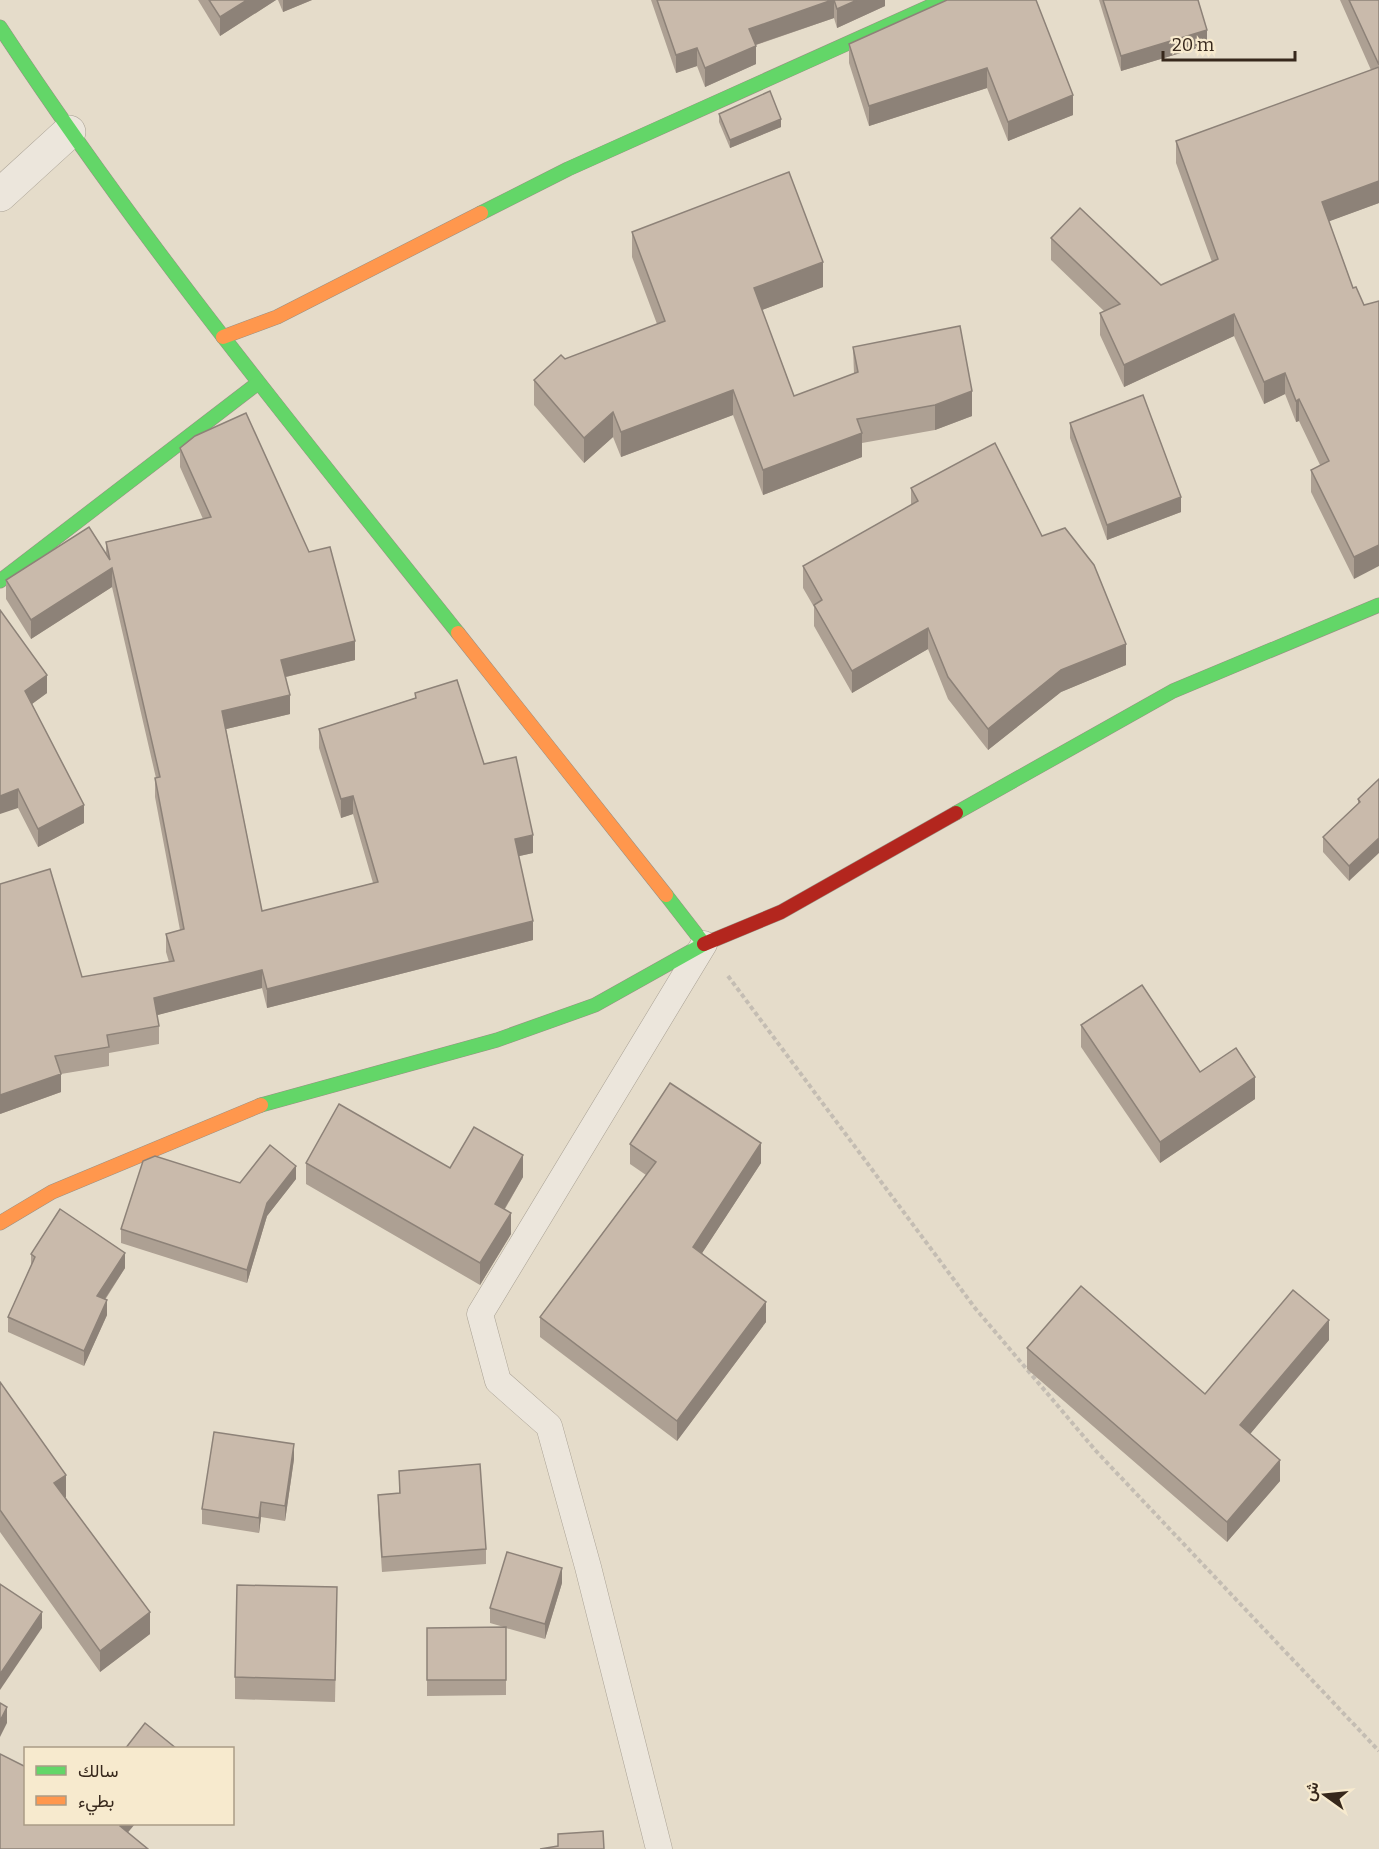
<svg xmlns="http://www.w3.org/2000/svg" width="1379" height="1849" viewBox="0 0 1379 1849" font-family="Bitter,Vazirmatn,serif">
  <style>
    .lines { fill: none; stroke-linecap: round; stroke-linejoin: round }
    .lane-casing { stroke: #a9a194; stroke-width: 27 }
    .street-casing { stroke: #a9a194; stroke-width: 34 }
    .fast-casing { stroke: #999084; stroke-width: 15 }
    .slow-casing { stroke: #999084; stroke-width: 15 }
    .jam-casing { stroke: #999084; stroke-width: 15 }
    .path { stroke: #c4bdb3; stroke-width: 4; stroke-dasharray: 4.5 3; stroke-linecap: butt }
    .lane { stroke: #ece6dc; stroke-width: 26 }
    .street { stroke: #ece6dc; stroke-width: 33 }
    .fast { stroke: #63d668; stroke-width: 14 }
    .slow { stroke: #ff974d; stroke-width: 14 }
    .jam { stroke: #b3261e; stroke-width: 14 }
    .wall { fill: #ada093 }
    .shaded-wall { fill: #8d8278 }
    .building { fill: #c9baab; stroke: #8d8278; stroke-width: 1.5 }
  </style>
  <rect width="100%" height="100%" fill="#e5dcca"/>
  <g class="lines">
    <defs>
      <polyline id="lane" points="659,1849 588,1567 549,1426 498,1381 480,1314 704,944"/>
      <polyline id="street" points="0,195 69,132"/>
      <g id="fast">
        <path d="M0,27C139,239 300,435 458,633"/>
        <polyline points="481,213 568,169 944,0"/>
        <polyline points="0,581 258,383"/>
        <polyline points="956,813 1173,691 1379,605"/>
        <polyline points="261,1105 497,1040 595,1005 704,944 666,895"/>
      </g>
      <g id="slow">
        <polyline points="223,337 277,317 481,213"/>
        <polyline points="458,633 666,895"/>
        <polyline points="0,1223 52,1192 261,1105"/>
      </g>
      <polyline id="jam" points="704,944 781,912 956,813"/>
    </defs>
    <use href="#lane" class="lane-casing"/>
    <use href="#street" class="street-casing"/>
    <use href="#fast" class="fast-casing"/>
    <use href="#slow" class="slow-casing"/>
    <use href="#jam" class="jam-casing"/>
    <polyline class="path" points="728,976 975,1308 1096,1451 1379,1751"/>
    <use href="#lane" class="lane"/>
    <use href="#street" class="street"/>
    <use href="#fast" class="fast"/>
    <use href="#slow" class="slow"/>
    <use href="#jam" class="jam"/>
  </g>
  <g class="wall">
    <polygon points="198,0 276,0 220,36"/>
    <polygon points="278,0 312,0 283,12"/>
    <polygon points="651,0 885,0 885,6 837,28 834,18 756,45 756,64 705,87 697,66 676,73"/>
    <polygon points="947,0 1073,115 1008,141 987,88 869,126 849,63 849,44"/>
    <polygon points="1099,0 1198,0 1207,45 1121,71"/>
    <polygon points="1340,0 1379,0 1379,203 1329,221 1353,288 1356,287 1354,579 1311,492 1311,470 1320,465 1299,421 1296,422 1285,394 1264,404 1234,336 1124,387 1100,335 1100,313 1104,311 1051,260 1051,238 1161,285 1212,262 1176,163 1176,141 1371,70"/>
    <polygon points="719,114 781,127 730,148 719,122"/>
    <polygon points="632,232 823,287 762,310 794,396 854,374 853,347 972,416 935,430 862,443 862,457 763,495 733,415 621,457 613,437 584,463 534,405 534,380 565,359 657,324 632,257"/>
    <polygon points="1070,423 1181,512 1107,540 1070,438"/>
    <polygon points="180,448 355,660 286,677 290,714 226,729 262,911 373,883 353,814 341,818 319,748 319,729 415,698 415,693 484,764 533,853 519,856 533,940 267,1008 262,988 157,1015 159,1026 159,1044 109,1053 109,1066 61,1074 61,1092 0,1114 82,977 169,962 166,952 166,934 180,930 155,797 155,778 156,778 112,587 31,639 6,599 6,580 106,553 106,542 203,519 180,467"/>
    <polygon points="911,488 1042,536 1126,665 1061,692 988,750 948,699 928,649 852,693 814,626 814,607 803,588 803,566 911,505"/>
    <polygon points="0,610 47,693 32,704 84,823 38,847 18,808"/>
    <polygon points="1379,779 1349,881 1323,852 1323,837 1358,804 1358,799"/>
    <polygon points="1081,1025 1200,1072 1255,1099 1160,1163 1081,1047"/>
    <polygon points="630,1144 761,1163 702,1253 766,1322 677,1441 540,1337 540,1317 646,1175 630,1164"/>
    <polygon points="306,1163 450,1168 523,1177 505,1209 511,1234 480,1285 306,1184"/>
    <polygon points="296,1179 267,1216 247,1283 121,1243 121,1229"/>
    <polygon points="31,1254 125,1268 105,1300 107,1315 84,1366 8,1332 8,1317 31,1266"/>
    <polygon points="1329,1340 1250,1434 1280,1481 1227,1542 1027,1369 1027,1348 1205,1394"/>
    <polygon points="0,1382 66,1497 64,1498 150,1634 100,1672 0,1532"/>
    <polygon points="294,1459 285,1521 261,1517 259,1533 202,1524 202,1509"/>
    <polygon points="399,1471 486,1549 486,1564 382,1572 378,1510 378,1495 399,1493"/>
    <polygon points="562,1583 545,1639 506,1628 506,1695 427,1696 427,1628 504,1627 490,1623 490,1608"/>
    <polygon points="337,1608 335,1702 235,1699 235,1677"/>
  </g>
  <g class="shaded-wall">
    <polygon points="247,0 276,0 220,36 220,17"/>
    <polygon points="283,0 312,0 283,12"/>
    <polygon points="832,0 834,0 834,18 749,47 749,29"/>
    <polygon points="857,0 885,0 885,6 837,28 837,9"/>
    <polygon points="1207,30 1207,45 1121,71 1121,56"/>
    <polygon points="756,46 756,64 705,87 705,68"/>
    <polygon points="697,48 697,66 676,73 676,55"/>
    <polygon points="987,68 987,88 869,126 869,106"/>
    <polygon points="1073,95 1073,115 1008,141 1008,122"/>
    <polygon points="781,119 781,127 730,148 730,140"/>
    <polygon points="1379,181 1379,203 1322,224 1322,202"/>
    <polygon points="823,262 823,287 754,313 754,288"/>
    <polygon points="1234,314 1234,336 1124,387 1124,365"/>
    <polygon points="1285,373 1285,394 1264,404 1264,382"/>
    <polygon points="733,390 733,415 621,457 621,432"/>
    <polygon points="972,391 972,416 935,430 935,405"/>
    <polygon points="1299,399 1299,421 1296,422 1296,401"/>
    <polygon points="613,412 613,437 584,463 584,438"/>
    <polygon points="862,433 862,457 763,495 763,470"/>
    <polygon points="1181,497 1181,512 1107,540 1107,525"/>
    <polygon points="1379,545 1379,566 1354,579 1354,557"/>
    <polygon points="112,568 112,587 31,639 31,620"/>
    <polygon points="928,628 928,649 852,693 852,671"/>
    <polygon points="355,641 355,660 281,678 281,660"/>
    <polygon points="1126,644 1126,665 1061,692 988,750 988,729 1061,670"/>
    <polygon points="47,675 47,693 25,709 25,691"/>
    <polygon points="290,695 290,714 222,730 222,711"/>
    <polygon points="18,789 18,808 0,814 0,796"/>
    <polygon points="353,796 353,814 341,818 341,799"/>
    <polygon points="84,805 84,823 38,847 38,829"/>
    <polygon points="533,835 533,853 515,857 515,839"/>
    <polygon points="1379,838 1379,853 1349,881 1349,866"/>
    <polygon points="533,921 533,940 267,1008 267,989"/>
    <polygon points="262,970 262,988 154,1016 154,998"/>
    <polygon points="61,1074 61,1092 0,1114 0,1095"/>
    <polygon points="1255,1077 1255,1099 1160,1163 1160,1142"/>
    <polygon points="761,1143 761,1163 693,1267 693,1247"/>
    <polygon points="523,1155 523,1177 495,1225 495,1204"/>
    <polygon points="296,1166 296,1179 267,1216 247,1283 247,1270 267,1203"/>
    <polygon points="511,1213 511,1234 480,1285 480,1263"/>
    <polygon points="125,1253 125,1268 97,1311 97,1296"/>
    <polygon points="107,1300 107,1315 84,1366 84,1351"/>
    <polygon points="766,1302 766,1322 677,1441 677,1421"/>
    <polygon points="1329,1320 1329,1340 1240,1446 1240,1425"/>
    <polygon points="294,1444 294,1459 285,1521 285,1506"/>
    <polygon points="1280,1460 1280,1481 1227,1542 1227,1522"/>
    <polygon points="66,1475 66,1497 54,1505 54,1483"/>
    <polygon points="261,1502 261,1517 259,1533 259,1518"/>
    <polygon points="562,1568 562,1583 545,1639 545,1624"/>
    <polygon points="42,1612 42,1628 0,1690 0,1674"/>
    <polygon points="150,1612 150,1634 100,1672 100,1651"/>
    <polygon points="7,1707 7,1723 0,1737 0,1721"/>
    <polygon points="122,1824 135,1824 120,1842 120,1826"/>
  </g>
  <g class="building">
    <polygon points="209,0 247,0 220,17"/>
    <polygon points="657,0 832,0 749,29 756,46 705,68 697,48 676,55"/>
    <polygon points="834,0 857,0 837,9"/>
    <polygon points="947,0 1036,0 1073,95 1008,122 987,68 869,106 849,44"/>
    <polygon points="1103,0 1198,0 1207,30 1121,56"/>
    <polygon points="1349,0 1379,0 1379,65"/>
    <polygon points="1379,67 1379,181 1322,202 1353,288 1356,287 1364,305 1379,301 1379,545 1354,557 1311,470 1329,461 1299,399 1296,401 1285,373 1264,382 1234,314 1124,365 1100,313 1120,304 1051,238 1080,208 1161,285 1218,259 1176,141"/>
    <polygon points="770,91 781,119 730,140 719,114"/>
    <polygon points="789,172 823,262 754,288 794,396 858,372 853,347 960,326 972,391 935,405 857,419 862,433 763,470 733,390 621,432 613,412 584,438 534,380 561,355 565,359 665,321 632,232"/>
    <polygon points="1143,395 1181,497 1107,525 1070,423"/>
    <polygon points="246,413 309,552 330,547 355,641 281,660 290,695 222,711 262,911 378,882 353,796 341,799 319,729 416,698 415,693 457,680 484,764 516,757 533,835 515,839 533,921 267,989 262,970 154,998 159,1026 107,1035 109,1047 55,1056 61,1074 0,1095 0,884 50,869 82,977 174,961 166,934 184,929 155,778 160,777 112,568 31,620 6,580 89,527 110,560 106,542 211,517 180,448 195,436"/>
    <polygon points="995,443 1042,536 1065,528 1094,565 1126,644 1061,670 988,729 948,677 928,628 852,671 814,605 822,600 803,566 918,501 911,488"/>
    <polygon points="0,610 47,675 25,691 84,805 38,829 18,789 0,796"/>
    <polygon points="1379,779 1379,838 1349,866 1323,837 1360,802 1358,799"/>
    <polygon points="1142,985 1200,1072 1236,1048 1255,1077 1160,1142 1081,1025"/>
    <polygon points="670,1083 761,1143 693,1247 766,1302 677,1421 540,1317 656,1162 630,1144"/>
    <polygon points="339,1104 450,1168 474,1127 523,1155 495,1204 511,1213 480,1263 306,1163"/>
    <polygon points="270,1145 296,1166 267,1203 247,1270 121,1229 143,1161 155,1156 240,1183"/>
    <polygon points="60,1209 125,1253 97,1296 107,1300 84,1351 8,1317 35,1257 31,1254"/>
    <polygon points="1081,1286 1205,1394 1293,1290 1329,1320 1240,1425 1280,1460 1227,1522 1027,1348"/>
    <polygon points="0,1382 66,1475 54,1483 150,1612 100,1651 0,1510"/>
    <polygon points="214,1432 294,1444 285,1506 261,1502 259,1518 202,1509"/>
    <polygon points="480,1464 486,1549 382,1557 378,1495 400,1493 399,1471"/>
    <polygon points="507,1552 562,1568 545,1624 490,1608"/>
    <polygon points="0,1584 42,1612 0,1674"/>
    <polygon points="237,1585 337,1587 335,1680 235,1677"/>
    <polygon points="506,1627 506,1680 427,1680 427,1628"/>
    <polygon points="0,1703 7,1707 0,1721"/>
    <polygon points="145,1723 177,1749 125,1749"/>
    <polygon points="0,1754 26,1767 26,1824 122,1824 120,1826 148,1849 0,1849"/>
    <polygon points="603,1831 604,1849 540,1849 558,1846 558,1834"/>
  </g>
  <rect x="24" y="1747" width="210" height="78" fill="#f7eace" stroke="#aa9c87" stroke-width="1.5"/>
  <rect x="36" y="1766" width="30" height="9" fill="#63d668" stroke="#aa9c87" stroke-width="1.5"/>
  <text x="78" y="1777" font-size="18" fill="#37281c">سالك</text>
  <rect x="36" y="1796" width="30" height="9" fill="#ff974d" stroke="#aa9c87" stroke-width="1.5"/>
  <text x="78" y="1807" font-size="18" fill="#37281c">بطيء</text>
  <g transform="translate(1325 1795) rotate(285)" stroke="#f7eace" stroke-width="4.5" paint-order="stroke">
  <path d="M0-4.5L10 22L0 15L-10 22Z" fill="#37281c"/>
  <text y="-9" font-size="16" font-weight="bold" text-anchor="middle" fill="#37281c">ش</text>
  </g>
  <path d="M1163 51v9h132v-9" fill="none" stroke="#37281c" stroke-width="3"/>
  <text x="1172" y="51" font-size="18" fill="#37281c" stroke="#f7eace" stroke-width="4.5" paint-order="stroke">20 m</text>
</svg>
